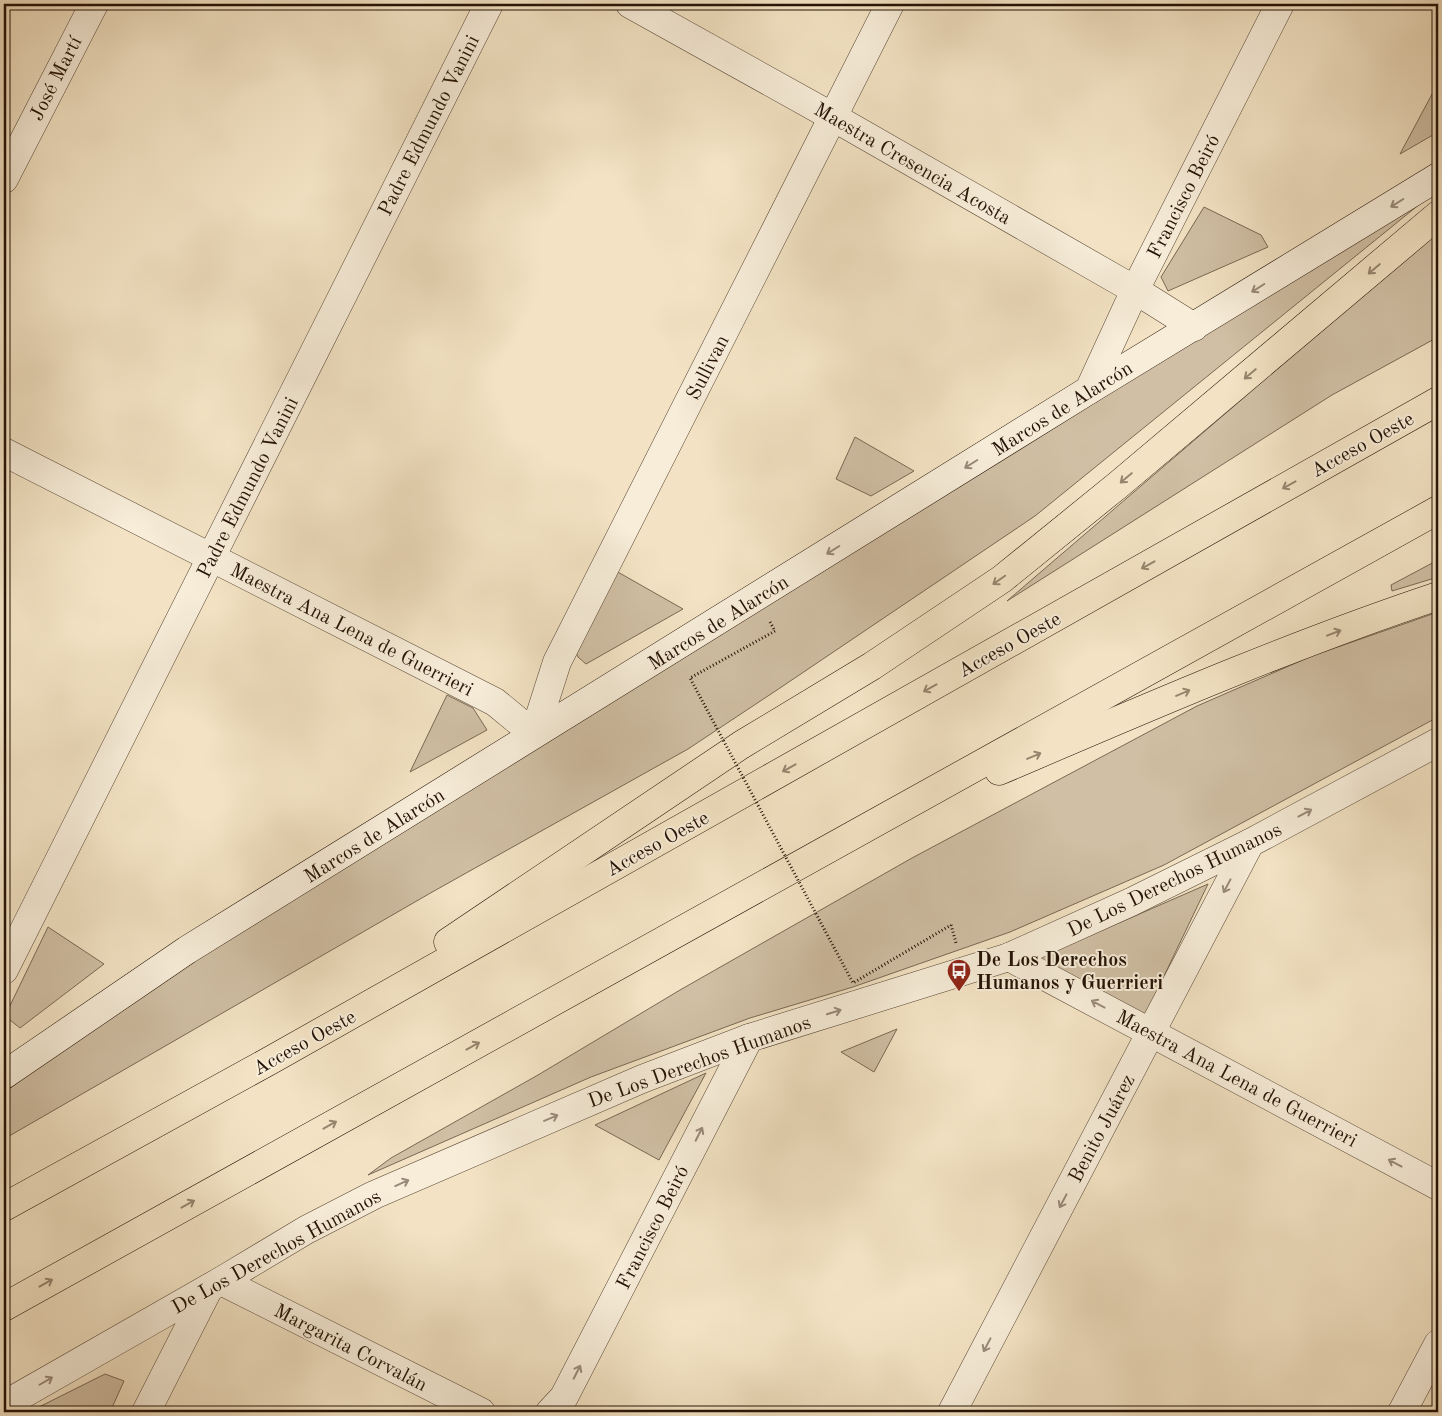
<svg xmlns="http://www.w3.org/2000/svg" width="1442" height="1416" viewBox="0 0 1442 1416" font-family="'Old Standard TT',serif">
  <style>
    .green { fill: #d0bfa4; stroke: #7a6854 }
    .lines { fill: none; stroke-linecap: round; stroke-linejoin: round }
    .street-casing { stroke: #584635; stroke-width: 29 }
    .secondary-casing { stroke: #241205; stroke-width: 29 }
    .highway-casing { stroke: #241205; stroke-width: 29 }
    .path { stroke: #241205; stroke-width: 3; stroke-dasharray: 1 2.5; stroke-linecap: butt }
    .street { stroke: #f7edd9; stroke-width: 28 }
    .secondary { stroke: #f7edd9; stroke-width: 28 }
    .highway { stroke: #f3e3c4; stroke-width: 28 }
    .path-bridge { stroke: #241205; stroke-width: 3; stroke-dasharray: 1 2.5; stroke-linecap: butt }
    .oneway { stroke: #988a7a }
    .oneway2 { stroke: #96856e }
    .labels { text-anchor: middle; stroke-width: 4; stroke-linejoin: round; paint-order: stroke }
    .street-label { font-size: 20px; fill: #241205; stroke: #f7edd9 }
    .poi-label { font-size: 20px; font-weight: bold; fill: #241205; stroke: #f7edd9; text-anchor: start }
  </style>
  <rect width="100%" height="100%" fill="#f3e3c4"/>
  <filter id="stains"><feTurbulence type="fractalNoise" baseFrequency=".004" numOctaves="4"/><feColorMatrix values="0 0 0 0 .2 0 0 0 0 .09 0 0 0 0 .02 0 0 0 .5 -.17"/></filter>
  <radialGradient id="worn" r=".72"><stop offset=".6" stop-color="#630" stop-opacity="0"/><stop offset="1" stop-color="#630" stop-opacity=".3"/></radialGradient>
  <g class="green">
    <polygon points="1438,83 1438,132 1400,154"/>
    <polygon points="1420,196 1426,199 1035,516 777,690 688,749 434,891 4,1139 4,1093 43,1063 204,950"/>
    <polygon points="1204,207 1261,235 1268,247 1168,291 1161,277"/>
    <polygon points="1438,231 1438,337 1332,395 1007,601"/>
    <polygon points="855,437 914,471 871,496 836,479"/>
    <polygon points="1438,560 1438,577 1392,591 1391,585"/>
    <polygon points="616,571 683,609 586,664 578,657 575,651"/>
    <polygon points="1438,612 1438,717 1164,865 1010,932 853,987 750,1018 591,1077 368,1175 391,1158 538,1075 680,990 912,858 1197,706 1312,656"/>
    <polygon points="447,695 473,708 487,730 410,772"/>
    <polygon points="1208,884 1143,1020 1025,964"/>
    <polygon points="48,927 104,964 20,1028 5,1016"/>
    <polygon points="897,1029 874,1072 841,1052"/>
    <polygon points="706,1073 659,1160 595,1125"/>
    <polygon points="105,1374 124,1381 110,1412 29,1412"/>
  </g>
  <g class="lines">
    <defs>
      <g id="street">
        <polyline points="630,4 833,117 1135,290 1194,327"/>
        <polyline points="4,179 94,4"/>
        <polyline points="1089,390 1135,290 1280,4"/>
        <polyline points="4,452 495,702 534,734 557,662 890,4"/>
        <polyline points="1009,957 1438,1186"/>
        <polyline points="4,970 489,4"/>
        <polyline points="221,1281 481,1412"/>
        <polyline points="4,1405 221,1281 306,1230 374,1195 642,1079 749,1038 1009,957 1131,902 1250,843 1438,742"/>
        <polyline points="146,1412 209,1288"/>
        <polyline points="550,1412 564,1397 749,1038"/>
        <polyline points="952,1412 1250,843"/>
        <polyline points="1402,1412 1438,1344"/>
      </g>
      <polyline id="secondary" points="4,1075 187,950 1089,390 1438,177"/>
      <g id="highway">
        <path d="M999,771C1144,709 1288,646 1438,596"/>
        <polyline points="448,942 741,745 872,666 1002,579 1118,485 1438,215"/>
        <polyline points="4,1207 271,1060 1438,401"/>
        <polyline points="4,1307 1438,510"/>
      </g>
    </defs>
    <use href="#street" class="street-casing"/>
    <use href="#secondary" class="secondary-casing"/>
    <use href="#highway" class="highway-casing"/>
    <g class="path">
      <polyline points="770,622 775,631"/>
      <polyline points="951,925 956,943"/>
    </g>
    <use href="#street" class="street"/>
    <use href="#secondary" class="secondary"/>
    <use href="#highway" class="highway"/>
    <polyline class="path-bridge" points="775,631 690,678 853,983 951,925"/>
  </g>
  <defs><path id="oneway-shaft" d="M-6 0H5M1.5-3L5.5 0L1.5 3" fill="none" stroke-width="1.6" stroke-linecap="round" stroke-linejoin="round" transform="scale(1.25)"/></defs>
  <g class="oneway">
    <use href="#oneway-shaft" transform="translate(1397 203) rotate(148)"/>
    <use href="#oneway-shaft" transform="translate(1258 288) rotate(148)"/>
    <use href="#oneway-shaft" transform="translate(971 464) rotate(148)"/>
    <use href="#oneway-shaft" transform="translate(833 550) rotate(148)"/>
    <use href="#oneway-shaft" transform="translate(1305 813) rotate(-28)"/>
    <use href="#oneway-shaft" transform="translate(1227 886) rotate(118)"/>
    <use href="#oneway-shaft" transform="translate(1098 1004) rotate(-152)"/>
    <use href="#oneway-shaft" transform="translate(834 1012) rotate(-17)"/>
    <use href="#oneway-shaft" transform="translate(551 1118) rotate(-23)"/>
    <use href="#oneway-shaft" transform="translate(699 1134) rotate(-63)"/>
    <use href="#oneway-shaft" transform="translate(1395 1163) rotate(-152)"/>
    <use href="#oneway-shaft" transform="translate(402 1183) rotate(-24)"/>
    <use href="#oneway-shaft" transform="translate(1063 1201) rotate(118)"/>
    <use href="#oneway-shaft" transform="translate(987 1345) rotate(118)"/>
    <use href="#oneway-shaft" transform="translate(577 1372) rotate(-63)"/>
    <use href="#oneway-shaft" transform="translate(46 1381) rotate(-30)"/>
  </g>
  <g class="oneway2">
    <use href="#oneway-shaft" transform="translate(1374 269) rotate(140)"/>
    <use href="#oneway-shaft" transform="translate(1250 374) rotate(140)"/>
    <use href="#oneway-shaft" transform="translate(1126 478) rotate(140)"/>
    <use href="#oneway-shaft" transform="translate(1289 485) rotate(151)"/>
    <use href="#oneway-shaft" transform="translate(1148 565) rotate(151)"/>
    <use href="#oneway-shaft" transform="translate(999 580) rotate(145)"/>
    <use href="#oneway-shaft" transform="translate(1334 633) rotate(-21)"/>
    <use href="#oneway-shaft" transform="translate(930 688) rotate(151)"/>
    <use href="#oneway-shaft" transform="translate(1183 693) rotate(-23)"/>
    <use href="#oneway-shaft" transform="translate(1034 756) rotate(-23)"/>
    <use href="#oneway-shaft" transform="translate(789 768) rotate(151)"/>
    <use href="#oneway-shaft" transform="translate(473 1046) rotate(-29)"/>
    <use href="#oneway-shaft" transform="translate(330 1125) rotate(-29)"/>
    <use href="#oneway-shaft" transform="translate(188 1204) rotate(-29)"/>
    <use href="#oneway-shaft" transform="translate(46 1283) rotate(-29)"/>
  </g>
  <defs>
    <symbol id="bus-pin" viewBox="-11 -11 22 30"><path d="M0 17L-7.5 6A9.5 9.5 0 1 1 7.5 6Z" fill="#8f2418" stroke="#f7edd9"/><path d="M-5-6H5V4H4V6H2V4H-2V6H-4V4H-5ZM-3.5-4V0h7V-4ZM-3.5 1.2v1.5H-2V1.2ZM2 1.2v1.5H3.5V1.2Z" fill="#fff"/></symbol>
  </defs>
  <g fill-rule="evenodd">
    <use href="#bus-pin" x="945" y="957" width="28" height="38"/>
  </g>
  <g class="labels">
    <g class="street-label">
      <text transform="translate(55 78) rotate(-63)" y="7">José Martí</text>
      <text transform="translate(428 125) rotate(-63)" y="7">Padre Edmundo Vanini</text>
      <text transform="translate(913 163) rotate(30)" y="7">Maestra Cresencia Acosta</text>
      <text transform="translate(1183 196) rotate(-63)" y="7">Francisco Beiró</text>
      <text transform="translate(707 367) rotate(-63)" y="7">Sullivan</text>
      <text transform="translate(1062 408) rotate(-32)" y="7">Marcos de Alarcón</text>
      <text transform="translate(1362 444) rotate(-29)" y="7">Acceso Oeste</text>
      <text transform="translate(247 487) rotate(-63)" y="7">Padre Edmundo Vanini</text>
      <text transform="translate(718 622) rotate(-32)" y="7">Marcos de Alarcón</text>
      <text transform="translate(352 629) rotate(27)" y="7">Maestra Ana Lena de Guerrieri</text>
      <text transform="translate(1009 644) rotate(-29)" y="7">Acceso Oeste</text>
      <text transform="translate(374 835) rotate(-32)" y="7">Marcos de Alarcón</text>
      <text transform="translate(657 843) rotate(-29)" y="7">Acceso Oeste</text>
      <text transform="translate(1174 879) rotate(-26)" y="7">De Los Derechos Humanos</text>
      <text transform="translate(304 1042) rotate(-29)" y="7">Acceso Oeste</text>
      <text transform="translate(699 1061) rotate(-20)" y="7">De Los Derechos Humanos</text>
      <text transform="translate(1237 1078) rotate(28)" y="7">Maestra Ana Lena de Guerrieri</text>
      <text transform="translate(1101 1128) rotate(-62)" y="7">Benito Juárez</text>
      <text transform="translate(652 1227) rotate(-63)" y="7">Francisco Beiró</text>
      <text transform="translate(276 1251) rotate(-29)" y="7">De Los Derechos Humanos</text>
      <text transform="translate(351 1347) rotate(27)" y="7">Margarita Corvalán</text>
    </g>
    <g class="poi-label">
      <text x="976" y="966">De Los Derechos<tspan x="976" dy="23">Humanos y Guerrieri</tspan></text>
    </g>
  </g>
  <rect width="1442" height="1416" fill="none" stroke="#f3e3c4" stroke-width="20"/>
  <rect x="5" y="5" width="1432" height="1406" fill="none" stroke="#241205" stroke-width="2.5"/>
  <rect x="10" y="10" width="1422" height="1396" fill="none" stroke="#241205"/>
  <rect width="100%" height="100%" filter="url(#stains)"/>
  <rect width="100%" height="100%" fill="url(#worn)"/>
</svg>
